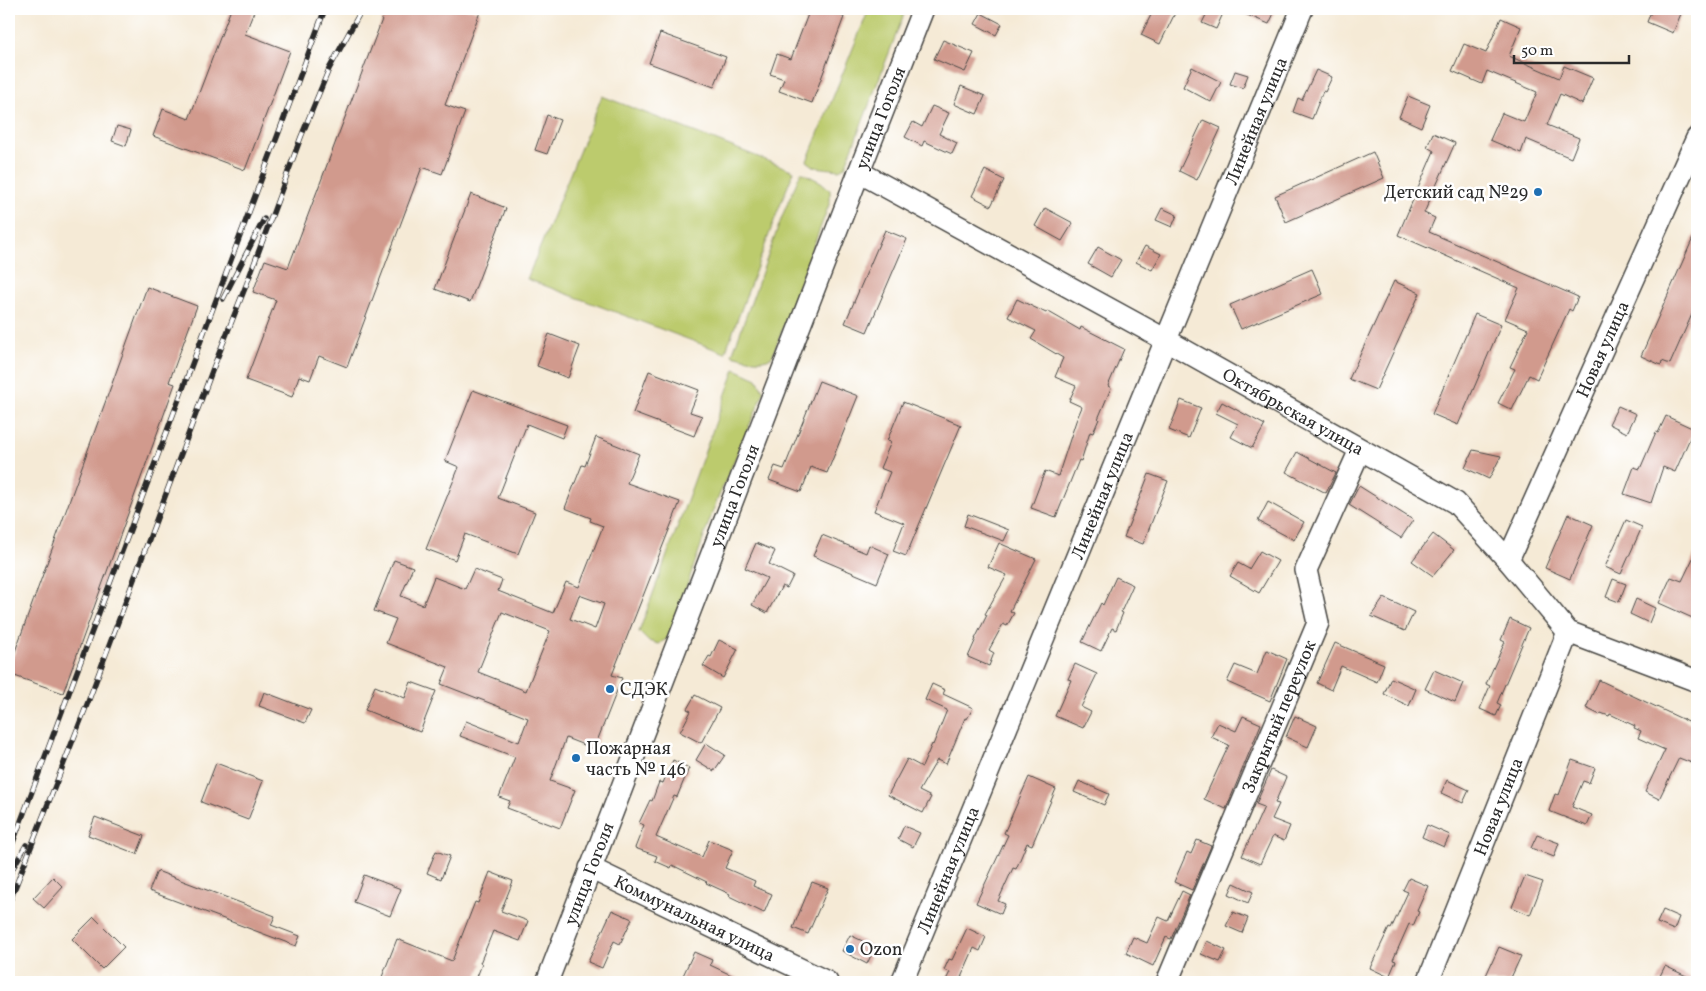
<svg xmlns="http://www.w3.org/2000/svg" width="1706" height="991" viewBox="0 0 1706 991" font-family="Vollkorn,serif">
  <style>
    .green { fill: #bccb6d; stroke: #747b4c }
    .building { fill: #d19a8d; fill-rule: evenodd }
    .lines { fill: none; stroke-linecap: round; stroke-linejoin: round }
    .minor-casing { stroke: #494845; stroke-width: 24 }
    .minor { stroke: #fff; stroke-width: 21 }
    .rail-casing { stroke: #2b2b2b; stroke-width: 5.5 }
    .rail { stroke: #fff; stroke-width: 4; stroke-dasharray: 11; stroke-linecap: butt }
    .poi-dot { fill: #1f6fb2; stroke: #fff; stroke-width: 2 }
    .labels { text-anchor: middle; stroke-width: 5; stroke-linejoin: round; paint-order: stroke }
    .street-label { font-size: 18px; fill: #2b2b2b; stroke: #fff }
    .poi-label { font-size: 18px; fill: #2b2b2b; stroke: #fff; text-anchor: start }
  </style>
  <rect width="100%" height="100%" fill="#fff"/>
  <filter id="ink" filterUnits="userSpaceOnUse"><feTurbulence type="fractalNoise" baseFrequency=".02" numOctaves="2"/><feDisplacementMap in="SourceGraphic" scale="10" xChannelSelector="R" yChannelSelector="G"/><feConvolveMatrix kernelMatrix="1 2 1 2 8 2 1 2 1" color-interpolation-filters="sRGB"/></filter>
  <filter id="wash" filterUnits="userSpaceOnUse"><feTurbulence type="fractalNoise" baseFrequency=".0096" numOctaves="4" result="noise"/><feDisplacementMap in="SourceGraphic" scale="20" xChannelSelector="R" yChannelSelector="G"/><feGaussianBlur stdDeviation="1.12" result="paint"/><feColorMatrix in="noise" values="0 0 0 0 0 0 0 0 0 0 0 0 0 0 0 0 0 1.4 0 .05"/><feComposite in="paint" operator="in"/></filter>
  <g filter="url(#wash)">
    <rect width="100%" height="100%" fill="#f5ead6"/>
    <g class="green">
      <polygon points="869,9 906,9 845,167 839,170 815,167 807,161"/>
      <polygon points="602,96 794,171 777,213 725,353 527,279"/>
      <path d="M801,172L821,182L830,190V202L772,357C759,364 746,358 732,355L783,214Z"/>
      <polygon points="735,369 757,379 764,392 715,505 669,637 659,644 648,641 639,632"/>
    </g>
    <g id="blocks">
      <g class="building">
        <polygon points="231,9 255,9 245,34 290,51 245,170 153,136 163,109 189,119"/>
        <polygon points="386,9 471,9 480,12 445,105 465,112 442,174 422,167 347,367 319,356 310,380 299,376 292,397 246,380 276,300 253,292 265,260 288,268"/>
        <polygon points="810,9 823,9 844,17 812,103 779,91 784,79 770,74 777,54 791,59"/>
        <polygon points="1154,9 1177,9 1160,44 1141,35"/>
        <polygon points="1209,9 1225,9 1216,29 1202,23"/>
        <polygon points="1233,9 1276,9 1269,24"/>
        <polygon points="1652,9 1683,9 1673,33 1647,22"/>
        <polygon points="981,13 1002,24 996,35 975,24"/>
        <polygon points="1501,18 1521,27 1509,56 1559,78 1564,66 1593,78 1582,104 1560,94 1547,125 1579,138 1571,158 1526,139 1521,153 1490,140 1502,113 1524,122 1537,92 1487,71 1482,84 1452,71 1464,44 1486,53"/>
        <polygon points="660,33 726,57 714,87 649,63"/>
        <polygon points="943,40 974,53 965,72 934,59"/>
        <polygon points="1192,67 1221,82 1211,102 1183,87"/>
        <polygon points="1316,70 1332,77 1325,92 1323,91 1312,119 1293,112 1298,98 1302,100"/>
        <polygon points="1235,71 1248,75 1243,88 1230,84"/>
        <polygon points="961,86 985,96 977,114 954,104"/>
        <polygon points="1408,96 1430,105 1421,127 1399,117"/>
        <polygon points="932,106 949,113 939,134 957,143 952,154 924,141 922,146 905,137 913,122 922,127"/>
        <polygon points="547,115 560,120 547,154 535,150"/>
        <polygon points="1203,120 1221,128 1197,180 1179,171"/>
        <polygon points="117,126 131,130 126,146 112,141"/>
        <polygon points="1433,133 1455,143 1424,213 1435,218 1429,232 1578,297 1572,311 1569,309 1537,379 1529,375 1512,410 1498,403 1515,369 1510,367 1528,329 1505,319 1519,288 1398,235 1434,151 1427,147"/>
        <polygon points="1373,152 1384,178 1286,222 1275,196"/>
        <polygon points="985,170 1004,180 991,206 972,196"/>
        <polygon points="471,194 506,208 470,302 435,289"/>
        <polygon points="1045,208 1073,223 1062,241 1035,226"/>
        <polygon points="1162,208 1177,215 1172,227 1156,220"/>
        <polygon points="1697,229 1697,303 1670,364 1662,361 1661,365 1641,356"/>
        <polygon points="885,230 907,239 867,332 845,323"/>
        <polygon points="1145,246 1161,254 1152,270 1136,262"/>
        <polygon points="1098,247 1121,260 1111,277 1088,264"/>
        <polygon points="1312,269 1323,294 1241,329 1230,305"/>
        <polygon points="1394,281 1420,293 1376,390 1349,379"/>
        <polygon points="147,287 197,306 169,382 175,384 63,693 9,674 9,668"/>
        <polygon points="1017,299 1046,313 1047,311 1080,330 1081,327 1124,349 1108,386 1111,388 1098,419 1099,419 1093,433 1090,432 1081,461 1079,460 1056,517 1031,508 1045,471 1058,476 1076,421 1082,407 1069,401 1076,386 1055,377 1063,358 1031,339 1036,331 1008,317"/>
        <polygon points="1475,314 1501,325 1458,425 1432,414"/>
        <polygon points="549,334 580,346 568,378 537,366"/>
        <polygon points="649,371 699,390 690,412 702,416 694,436 633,413"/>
        <polygon points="819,381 858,396 827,473 811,467 801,492 769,480 775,466 784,469"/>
        <polygon points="473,390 567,425 562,438 527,424 498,498 535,512 518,554 465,534 455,560 426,549 459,467 445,461"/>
        <polygon points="1181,400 1201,408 1189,438 1169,430"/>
        <polygon points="903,402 961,425 906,556 893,551 904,523 874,511 890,472 880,468 891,442 887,441"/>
        <polygon points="1222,402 1265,425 1252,448 1231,437 1238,424 1216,413"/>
        <polygon points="1618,406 1636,414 1627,433 1609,424"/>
        <polygon points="1666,416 1694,429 1675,472 1663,467 1651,503 1624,494 1634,467 1640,469 1656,432 1658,433"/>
        <path d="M596,437L639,454L627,483L680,502L612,675L622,678L594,749L566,738L550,781L575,790L560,828L507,808L510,801L499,797L515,757L460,736L466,721L519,742L528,718L441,684L448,667L386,643L396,619L374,611L394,560L413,567L401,596L423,605L434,577L465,589L474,569L502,580L498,591L553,613L566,582L579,587L603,526L590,521L591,518L565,508L582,465L585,466ZM579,595L604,604L595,629L570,619ZM502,612L550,631L526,691L478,672Z"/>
        <polygon points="1473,450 1501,456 1489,479 1465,468"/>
        <polygon points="1297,452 1336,473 1326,493 1286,472"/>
        <polygon points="1149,474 1168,481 1143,544 1124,537"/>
        <polygon points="1359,486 1413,520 1401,538 1349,505"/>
        <polygon points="1268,502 1304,522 1294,540 1258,521"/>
        <polygon points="968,514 1009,530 1004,541 964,526"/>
        <polygon points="1568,514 1593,525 1570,579 1545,568"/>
        <polygon points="1626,520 1642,527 1621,574 1605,567"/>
        <polygon points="1433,534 1454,550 1433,576 1412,561"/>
        <polygon points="822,535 866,553 869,545 889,554 877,583 813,556"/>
        <polygon points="756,543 775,551 769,564 793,576 787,588 782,586 767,613 752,605 767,578 745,568"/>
        <polygon points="999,543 1036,559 1010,611 1014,613 1007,626 1003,624 989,650 994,653 989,666 968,657 976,639 975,639 987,615 985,614 1007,575 988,567"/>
        <polygon points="1697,550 1697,620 1659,603 1671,577 1682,581"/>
        <polygon points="1260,551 1278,561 1259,593 1230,576 1238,563 1249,569"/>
        <polygon points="1116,577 1133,585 1121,612 1123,613 1116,630 1112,628 1101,651 1082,642 1101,603 1103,605"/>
        <polygon points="1613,579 1626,584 1619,602 1606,597"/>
        <polygon points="1384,598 1414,612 1405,631 1371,616"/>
        <polygon points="1636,599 1655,608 1649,623 1630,614"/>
        <polygon points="1510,619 1529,628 1497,703 1501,705 1496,716 1480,709 1490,686 1486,684 1505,642 1501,640"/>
        <polygon points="719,640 738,649 723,678 703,666 709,656 711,657"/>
        <polygon points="1335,643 1384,664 1377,682 1341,666 1331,690 1317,683"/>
        <polygon points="1267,650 1287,659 1270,701 1227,682 1235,665 1257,674"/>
        <polygon points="1075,664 1097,674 1081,707 1091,712 1083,728 1055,716 1071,680 1068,679"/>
        <polygon points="1434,670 1463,683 1455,702 1425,689"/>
        <polygon points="1391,678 1416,689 1409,706 1384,694"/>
        <polygon points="1599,680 1697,726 1697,765 1679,758 1659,799 1645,792 1665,750 1638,738 1641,731 1634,728 1635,726 1610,714 1609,716 1601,713 1600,715 1586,708"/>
        <polygon points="411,682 436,691 420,732 365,710 375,686 405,698"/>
        <polygon points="932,684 945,690 943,694 973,708 967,719 965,718 946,764 937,760 919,791 931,797 923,813 888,795 907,759 922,767 932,744 933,745 947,710 925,700"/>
        <polygon points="264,692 311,710 305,723 259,706"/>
        <polygon points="695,695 720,708 701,743 680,732 691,711 687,709"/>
        <polygon points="1243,716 1261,724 1226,809 1204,799 1229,745 1211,737 1218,723 1236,731"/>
        <polygon points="1295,716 1317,726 1308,747 1286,737"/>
        <polygon points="706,743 725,755 714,771 696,760"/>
        <polygon points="673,760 689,768 677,797 674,796 656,837 702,857 709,840 733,850 725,868 755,881 753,886 772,894 764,913 729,896 730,894 706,883 707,882 672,865 671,868 655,861 657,856 635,848 644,825 639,823 650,800 652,801 659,782 663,783"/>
        <polygon points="1572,760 1595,768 1589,783 1583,781 1572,807 1592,815 1587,826 1549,811 1555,794 1559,795"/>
        <polygon points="216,763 263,781 248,820 201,802"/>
        <polygon points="1271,770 1286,777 1275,803 1279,804 1272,819 1290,826 1284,841 1273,836 1260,864 1242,856 1264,807 1256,804"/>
        <polygon points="1029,777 1056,789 1032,845 1027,843 1016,869 1013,868 998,901 1005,904 1001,914 976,903 1008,835 1004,833"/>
        <polygon points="1447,780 1469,790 1463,803 1441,793"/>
        <polygon points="1079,781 1109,794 1104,805 1074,792"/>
        <polygon points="95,817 144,836 137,854 88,835"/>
        <polygon points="1427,825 1450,835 1444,847 1422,837"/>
        <polygon points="904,826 920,833 913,847 898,839"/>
        <polygon points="1537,835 1559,843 1554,857 1531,848"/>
        <polygon points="1197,840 1211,846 1192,890 1174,882 1187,852 1191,854"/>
        <polygon points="436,851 450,856 441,879 427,873"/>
        <polygon points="157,871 275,916 271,925 300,936 296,946 149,891"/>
        <polygon points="490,872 513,881 501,911 528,921 520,941 493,931 480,963 482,964 475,982 380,982 397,939 452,961 475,902 478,903"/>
        <polygon points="364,875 401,889 390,916 354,902"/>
        <polygon points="1525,876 1543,882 1530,915 1512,907"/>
        <polygon points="53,877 63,887 44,908 33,898"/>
        <polygon points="1409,878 1428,886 1417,911 1419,912 1413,926 1409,924 1393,960 1396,961 1389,977 1370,968 1389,928 1391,929 1408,892 1403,890"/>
        <polygon points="812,882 828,888 808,934 793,928"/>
        <polygon points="1234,883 1253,892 1248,903 1229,894"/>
        <polygon points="1182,891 1190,895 1171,939 1166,937 1153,966 1126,953 1133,937 1147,943 1159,917 1168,921"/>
        <polygon points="612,910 632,919 620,944 614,941 602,968 588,962"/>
        <polygon points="1663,910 1679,917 1674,930 1657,923"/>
        <polygon points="1233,912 1248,918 1242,933 1226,926"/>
        <polygon points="94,917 124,947 102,969 72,939"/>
        <polygon points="967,928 986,937 980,951 974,948 959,982 945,982 950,972 944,970 949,959 952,960"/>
        <polygon points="850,935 875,947 867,964 842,951"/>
        <polygon points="1207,941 1226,950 1220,962 1201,954"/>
        <polygon points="1499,947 1521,956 1509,982 1483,982"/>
        <polygon points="694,952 712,960 710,965 746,982 680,982"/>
        <polygon points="1665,966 1697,981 1697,982 1657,982"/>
      </g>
    </g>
  </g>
  <g filter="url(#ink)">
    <use href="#blocks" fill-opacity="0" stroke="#494845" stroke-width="1"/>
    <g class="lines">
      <defs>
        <g id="minor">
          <path id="s1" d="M859,172L1166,340L1456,503L1508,560L1568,632L1697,681"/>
          <path id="s2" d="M1508,560L1697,138"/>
          <path id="s3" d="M590,868L827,982"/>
          <path id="s4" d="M547,982L859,172L923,9"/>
          <path id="s5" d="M902,982L1302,9"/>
          <path id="s6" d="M1167,982L1318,623L1306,570L1360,450"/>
          <path id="s7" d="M1428,982L1568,632"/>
        </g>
      </defs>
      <use href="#minor" class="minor-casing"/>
      <use href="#minor" class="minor"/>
      <defs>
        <g id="rail">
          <polyline points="223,299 264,219"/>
          <polyline points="9,853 325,9"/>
          <polyline points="9,875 26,845"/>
          <polyline points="9,903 88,702 212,371 247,283 301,137 329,69 362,9"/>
        </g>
      </defs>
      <use href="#rail" class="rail-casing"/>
      <use href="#rail" class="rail"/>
    </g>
  </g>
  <g class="poi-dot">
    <circle cx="1538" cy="192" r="5"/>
    <circle cx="610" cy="689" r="5"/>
    <circle cx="576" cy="758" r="5"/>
    <circle cx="850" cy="949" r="5"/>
  </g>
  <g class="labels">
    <g class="street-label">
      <text dy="6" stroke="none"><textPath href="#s4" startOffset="926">улица Гоголя</textPath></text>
      <text dy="6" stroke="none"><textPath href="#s5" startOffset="931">Линейная улица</textPath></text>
      <text dy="6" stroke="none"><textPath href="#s2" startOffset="231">Новая улица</textPath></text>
      <text dy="6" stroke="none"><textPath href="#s1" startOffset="496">Октябрьская улица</textPath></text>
      <text dy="6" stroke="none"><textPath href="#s4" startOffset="521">улица Гоголя</textPath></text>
      <text dy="6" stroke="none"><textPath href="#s5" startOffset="526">Линейная улица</textPath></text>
      <text dy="6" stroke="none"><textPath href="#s6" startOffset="288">Закрытый переулок</textPath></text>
      <text dy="6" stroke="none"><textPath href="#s7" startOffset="189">Новая улица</textPath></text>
      <text dy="6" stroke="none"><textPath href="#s5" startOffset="121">Линейная улица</textPath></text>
      <text dy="6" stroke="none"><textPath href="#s4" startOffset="116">улица Гоголя</textPath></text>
      <text dy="6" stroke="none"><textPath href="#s3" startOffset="116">Коммунальная улица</textPath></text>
    </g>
    <g class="poi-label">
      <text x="1528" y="198" text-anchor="end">Детский сад №29</text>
      <text x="620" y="695">СДЭК</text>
      <text x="586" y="754">Пожарная<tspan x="586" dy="21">часть № 146</tspan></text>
      <text x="860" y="955">Ozon</text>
    </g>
  </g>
  <rect width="1706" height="991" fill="none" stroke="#fff" stroke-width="30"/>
  <path d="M1514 55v8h115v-8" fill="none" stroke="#2b2b2b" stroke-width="2.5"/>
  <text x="1521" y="55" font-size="15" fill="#2b2b2b" stroke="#ffffff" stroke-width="4" paint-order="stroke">50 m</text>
</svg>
